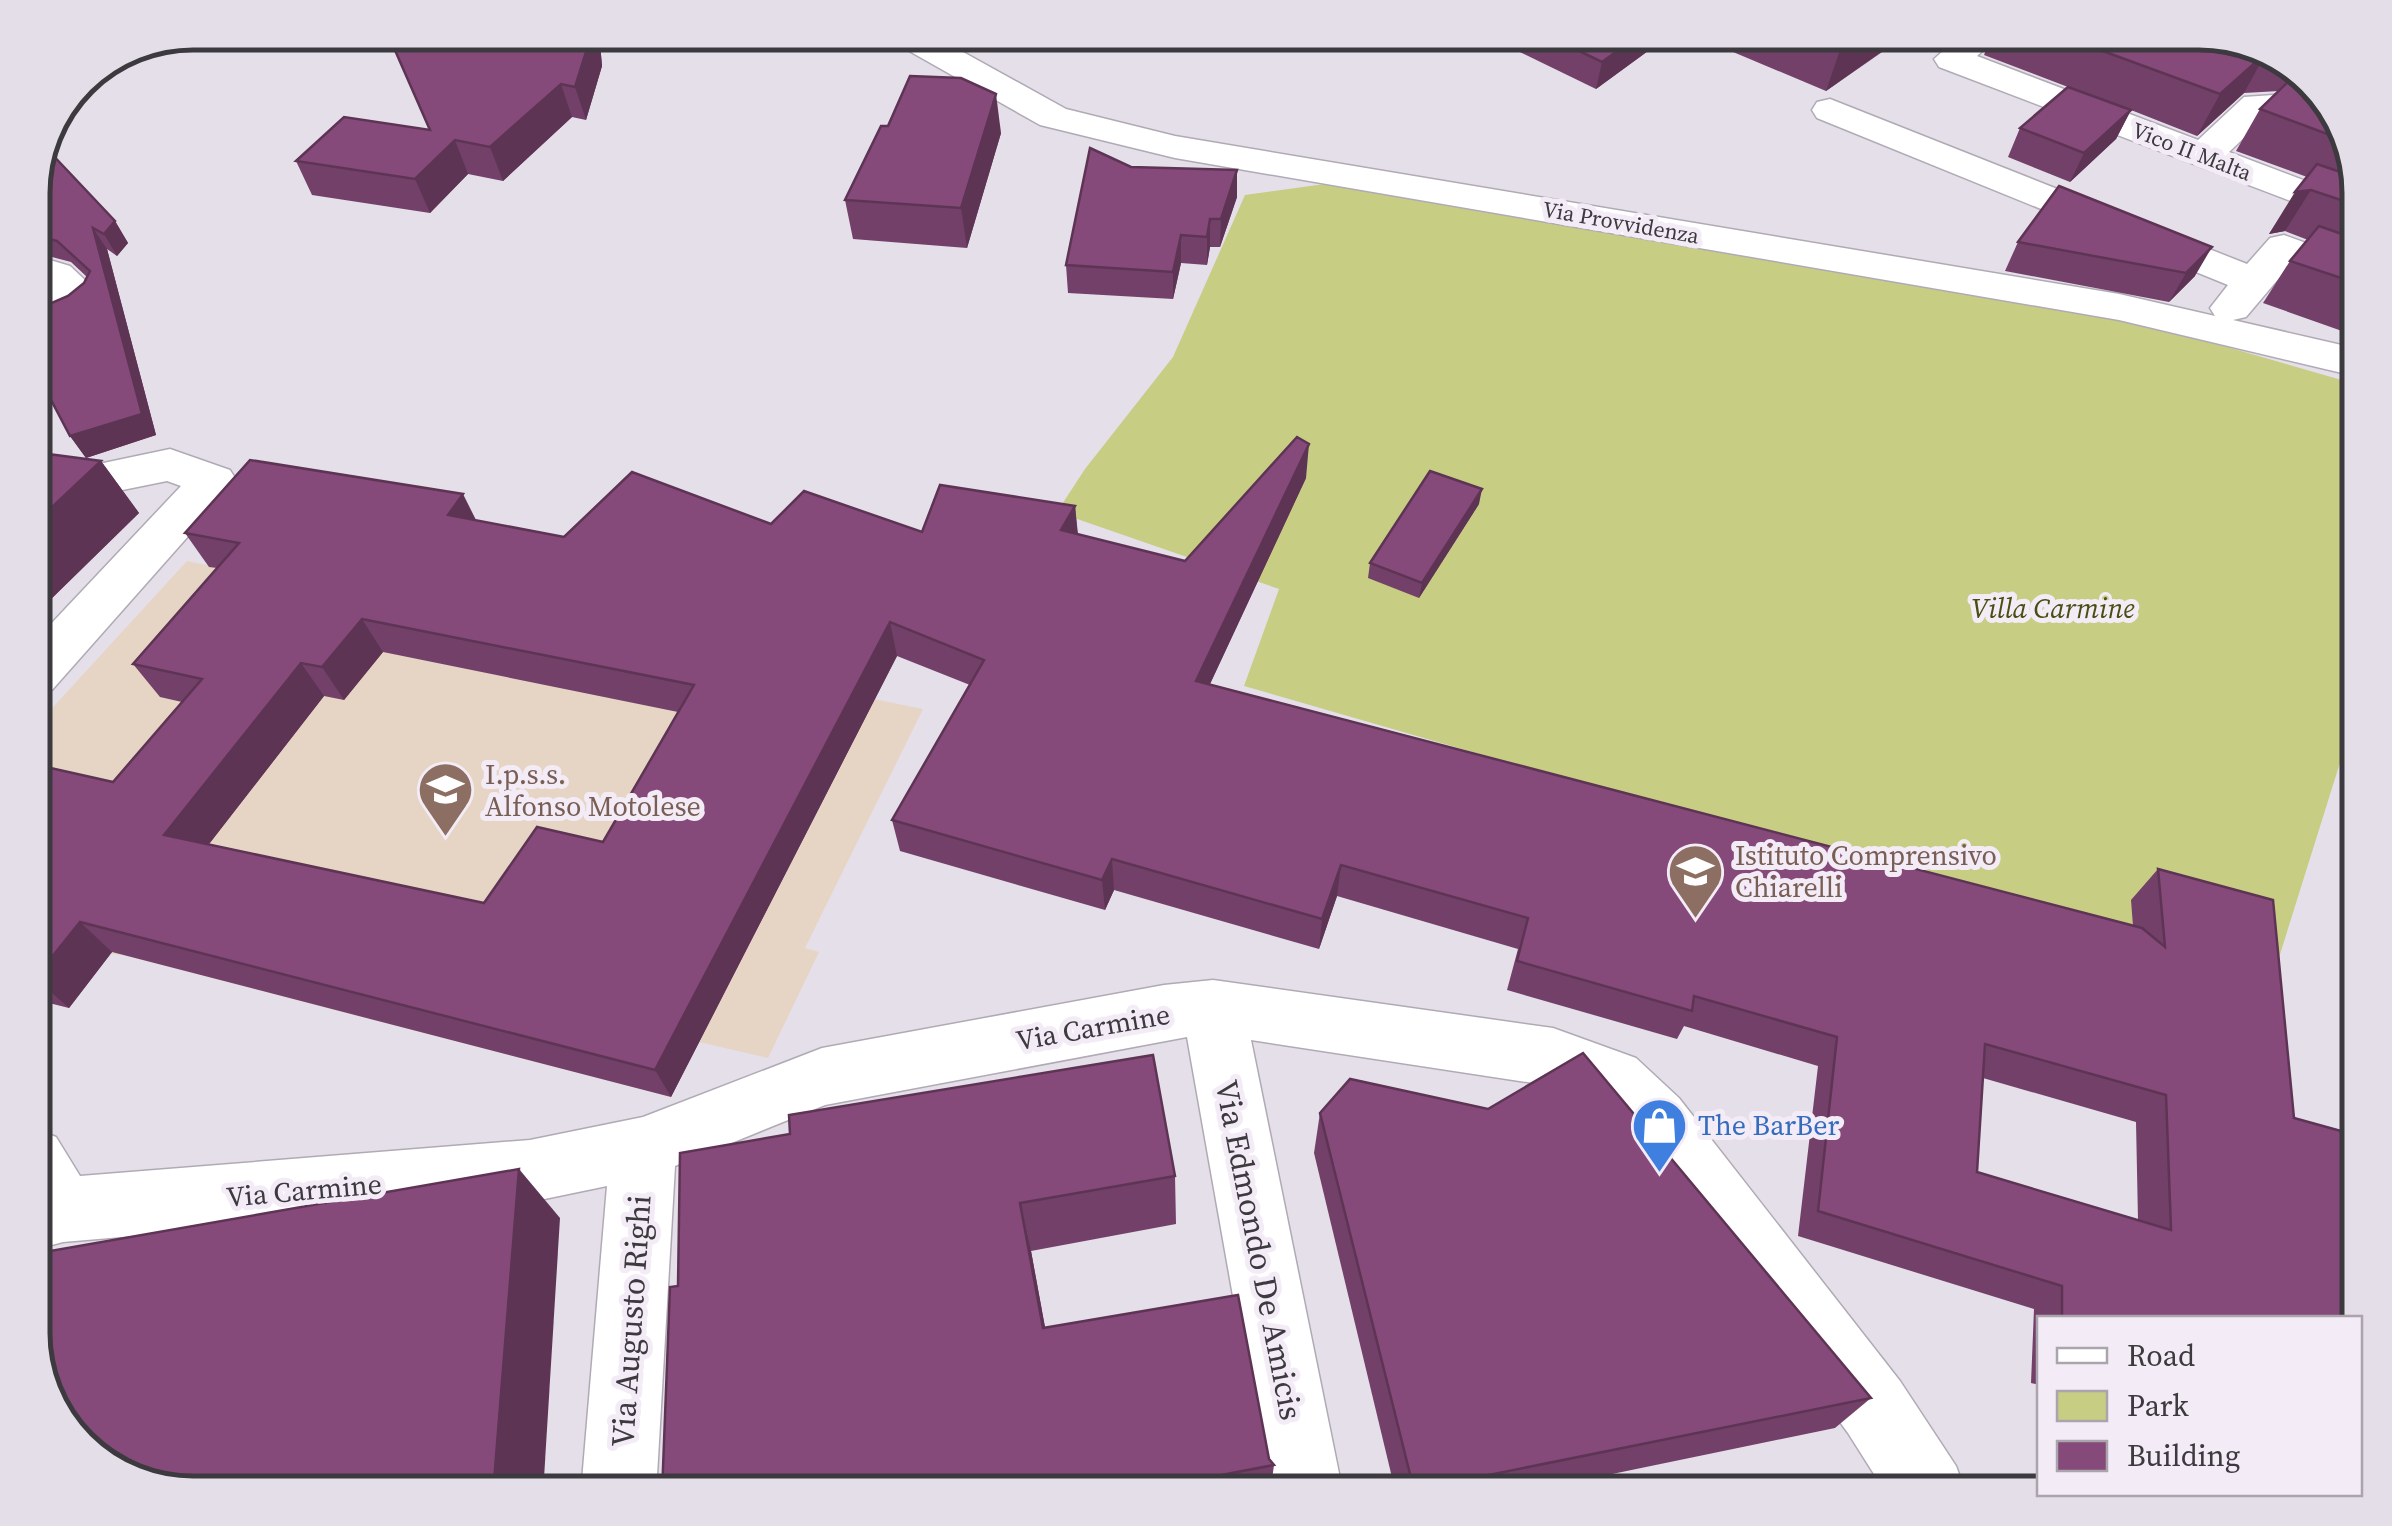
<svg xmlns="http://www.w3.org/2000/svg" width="2392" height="1526" viewBox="0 0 2392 1526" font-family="'Source Serif 4',serif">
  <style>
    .education { fill: #e6d5c4 }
    .green { fill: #c7cd83 }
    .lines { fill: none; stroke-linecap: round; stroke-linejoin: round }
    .minor-casing { stroke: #b0aab5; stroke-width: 3 }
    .minor { fill: #fff; fill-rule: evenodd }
    .wall { fill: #734069; fill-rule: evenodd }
    .shaded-wall { fill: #5e3455 }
    .building { fill: #864a7a; stroke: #5e3455; stroke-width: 2.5; fill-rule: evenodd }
    .labels { text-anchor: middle; stroke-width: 10; stroke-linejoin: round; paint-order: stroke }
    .far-street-label { font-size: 22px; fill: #3d3a3f; stroke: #f3ecf7 }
    .park-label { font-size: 28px; font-style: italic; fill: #4a4e11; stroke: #f3ecf7 }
    .education-label { font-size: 28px; fill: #785e54; stroke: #f3ecf7; text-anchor: start }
    .street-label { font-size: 28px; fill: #3d3a3f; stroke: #f3ecf7 }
    .shop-label { font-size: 28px; fill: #366cbe; stroke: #f3ecf7; text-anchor: start }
    .near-street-label { font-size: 32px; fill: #3d3a3f; stroke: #f3ecf7 }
    .rim { fill: none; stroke: #3d3a3f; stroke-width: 5 }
  </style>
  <rect width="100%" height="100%" fill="#e5dfea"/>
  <polygon class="education" points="187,561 923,709 805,948 819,952 768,1058 699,1042 671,1097 123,955 110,954 69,1008 33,999 33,729"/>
  <polygon class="green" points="1325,184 2109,313 2359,385 2359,702 2271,983 1244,686 1279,589 1057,512 1085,469 1173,357 1245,195"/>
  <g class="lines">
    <defs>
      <g id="minor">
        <polygon points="883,32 927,32 1066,109 1175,136 2119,294 2215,316 2210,308 2228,285 1817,118 1812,110 1817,102 1830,99 2247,264 2270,238 2284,235 2359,262 2359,288 2291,264 2246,317 2233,320 2359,349 2359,377 2119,320 1175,158 1040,125 888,39"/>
        <polygon points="1964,32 2003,32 1977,56 2198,140 2244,97 2319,92 2338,112 2267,116 2229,152 2359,201 2359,227 1939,67 1934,59"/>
        <path d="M33,255L70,266L101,295C88,314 56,330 33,336V305L52,294L33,281Z"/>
        <polygon points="170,449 230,470 237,481 52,690 33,696 33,643 181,486 167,481 73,500 56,495 49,484 56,473"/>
        <polygon points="1213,980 1553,1028 1636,1058 1679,1098 1900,1381 1956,1466 1966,1493 1886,1493 1848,1433 1633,1140 1591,1100 1553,1086 1251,1040 1343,1493 1268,1493 1187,1037 825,1105 675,1166 656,1493 581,1493 607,1186 530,1202 63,1242 33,1250 33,1128 56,1137 80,1176 530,1140 643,1117 822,1048 1164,985"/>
      </g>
    </defs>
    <use href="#minor" class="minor-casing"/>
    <use href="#minor" class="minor"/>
  </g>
  <g class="wall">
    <polygon points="387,32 599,32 602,66 586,120 572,117 503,181 468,174 430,213 312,195 296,161 429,130"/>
    <polygon points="1486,32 1674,32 1596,89 1485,35"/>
    <polygon points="1959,32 1942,47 1908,34 1826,91 1688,33"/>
    <polygon points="1993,32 2199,32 2288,59 2338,112 2359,183 2359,337 2263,303 2290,261 2308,240 2285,231 2269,234 2307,177 2236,151 2260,109 2279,91 2244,93 2197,136 2131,110 2116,139 2070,182 2008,157 2020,128 2068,87 1984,55"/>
    <polygon points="1001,133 967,248 853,239 845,200"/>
    <polygon points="1131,167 1237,197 1220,247 1210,247 1207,265 1181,263 1173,299 1068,293 1066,265"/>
    <polygon points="33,183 115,221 128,243 117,256 107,249 156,435 86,458 70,436 68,296 84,283 87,277 71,262 33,252"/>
    <polygon points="2059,186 2195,276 2169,302 2005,271 2018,242"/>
    <polygon points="33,452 101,461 139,513 48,602 33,599"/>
    <path d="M1306,478L1210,684L2133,926L2131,900L2158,869L2294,1118L2359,1318H2040V1385L2031,1383L2034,1309L1798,1236L1818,1066L1684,1026L1677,1039L1507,990L1518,949L1337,896L1319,949L1114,890L1105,910L900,851L892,820L970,685L897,656L671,1097L112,952L69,1008L33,999V764L113,782L182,702L160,697L133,664L217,568L209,567L185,533L476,520L564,537L771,524L922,532L1075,506L1078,534L1185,561ZM383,652L678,712L603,842L484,903L209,844L324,696L344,700ZM1983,1078L2136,1122L2138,1220L1977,1172Z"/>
    <polygon points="1479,504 1419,598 1368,578 1370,563"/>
    <polygon points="1320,1113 1871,1398 1835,1428 1515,1494 1396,1494 1314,1153"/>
    <polygon points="790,1134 1175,1176 1176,1224 1031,1251 1045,1328 1269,1459 1274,1465 1270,1494 662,1494 678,1286"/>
  </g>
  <g class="shaded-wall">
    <polygon points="592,32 599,32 602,66 586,120 575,87"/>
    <polygon points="1643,32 1674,32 1596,89 1602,62"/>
    <polygon points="1866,32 1909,32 1826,91 1840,50"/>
    <polygon points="1947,32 1959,32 1942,47"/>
    <polygon points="2266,53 2244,93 2197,136 2220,94"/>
    <polygon points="561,84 572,117 503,181 490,147"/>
    <polygon points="996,94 1001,133 967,248 961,208"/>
    <polygon points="2131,110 2116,139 2070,182 2084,153"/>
    <polygon points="455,140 468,174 430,213 415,179"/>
    <polygon points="1237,170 1237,197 1220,247 1221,219"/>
    <polygon points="2311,190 2285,231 2269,234 2295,192"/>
    <polygon points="1210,219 1210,247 1207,265 1207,237"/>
    <polygon points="115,221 128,243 117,256 104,234"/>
    <polygon points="93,228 107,249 156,435 86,458 70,436 142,414"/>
    <polygon points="1181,235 1181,263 1173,299 1173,272"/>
    <polygon points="2212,247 2195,276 2169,302 2186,273"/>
    <polygon points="35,279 45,294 33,302 33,280"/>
    <polygon points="1309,444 1306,478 1196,714 1196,681"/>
    <polygon points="101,461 139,513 48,602 33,584 33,525"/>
    <polygon points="1482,489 1479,504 1419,598 1422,583"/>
    <polygon points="463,494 480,528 448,515"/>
    <polygon points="1075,506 1078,540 1061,530"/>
    <polygon points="362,619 383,652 344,700 322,667"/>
    <polygon points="890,622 897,656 671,1097 655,1070"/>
    <polygon points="301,663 324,696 192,866 164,835"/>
    <polygon points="1112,859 1114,890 1105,910 1102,880"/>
    <polygon points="1341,865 1337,896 1319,949 1322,919"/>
    <polygon points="80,922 112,952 69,1008 35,978"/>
    <polygon points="519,1169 560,1218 543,1494 493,1494"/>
    <polygon points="1020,1203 1031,1251 1053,1370 1043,1328"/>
  </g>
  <g class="building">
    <polygon points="387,32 592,32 592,33 575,87 561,84 490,147 455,140 415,179 296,161 344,117 430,130"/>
    <polygon points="1540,32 1643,32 1602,62"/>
    <polygon points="1796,32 1866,32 1840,50"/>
    <polygon points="2051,32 2199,32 2266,53 2220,94"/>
    <polygon points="910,76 961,78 996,94 961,208 845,200 881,126 888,126"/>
    <polygon points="2292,78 2305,78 2338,112 2346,141 2260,109"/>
    <polygon points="2068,87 2131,110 2084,153 2020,128"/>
    <polygon points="1090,148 1131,167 1237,170 1221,219 1210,219 1207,237 1181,235 1173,272 1066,265"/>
    <polygon points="48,150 115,221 104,234 93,228 142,414 70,436 39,377 33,360 33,311 68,296 84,283 90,271 57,241 33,235 33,183"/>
    <polygon points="2317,164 2358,178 2359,206 2311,190 2295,192"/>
    <polygon points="2059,186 2212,247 2186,273 2018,242"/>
    <polygon points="2319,226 2359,240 2359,284 2290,261"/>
    <path d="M1297,437L1309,444L1196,681L2142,928L2165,947L2158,869L2273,900L2294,1118L2359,1136V1318H2062V1286L1818,1211L1837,1037L1694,996L1692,1011L1517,961L1528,918L1341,865L1322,919L1112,859L1102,880L892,820L984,660L890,622L655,1070L80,922L35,978H33V764L113,782L202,679L133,664L239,543L185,533L250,460L463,494L448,515L564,537L632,472L771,524L804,491L922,532L940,485L1075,506L1061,530L1185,561ZM362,619L694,685L603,842L537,827L484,903L164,835L301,663L322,667ZM1985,1044L2166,1095L2171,1230L1977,1172Z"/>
    <polygon points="33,452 101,461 33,525"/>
    <polygon points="1430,471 1482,489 1422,583 1370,563"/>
    <polygon points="1583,1053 1871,1398 1414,1490 1320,1113 1350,1079 1488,1109"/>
    <polygon points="1153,1055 1175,1176 1020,1203 1043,1328 1238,1295 1269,1459 1274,1465 1122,1494 662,1494 670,1287 678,1286 680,1153 790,1134 789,1115"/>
    <polygon points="519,1169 493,1494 193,1494 104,1467 54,1414 33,1343 33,1254"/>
  </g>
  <defs>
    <symbol id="school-pin" viewBox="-11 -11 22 30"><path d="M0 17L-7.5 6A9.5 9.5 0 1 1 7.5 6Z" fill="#8d6e63" stroke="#f3ecf7"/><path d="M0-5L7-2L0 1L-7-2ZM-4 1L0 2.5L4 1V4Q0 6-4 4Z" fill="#fff"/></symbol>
    <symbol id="shop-pin" viewBox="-11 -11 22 30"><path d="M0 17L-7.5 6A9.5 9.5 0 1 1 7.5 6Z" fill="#3f7fe0" stroke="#f3ecf7"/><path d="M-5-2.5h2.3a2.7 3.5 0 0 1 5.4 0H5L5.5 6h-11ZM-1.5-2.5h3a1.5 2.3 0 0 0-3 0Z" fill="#fff"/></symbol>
  </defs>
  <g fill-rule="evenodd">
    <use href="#school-pin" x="414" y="758" width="63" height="86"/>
    <use href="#school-pin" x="1664" y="840" width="63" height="86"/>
    <use href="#shop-pin" x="1628" y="1094" width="63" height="86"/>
  </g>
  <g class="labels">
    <g class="far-street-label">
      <text transform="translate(2192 151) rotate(21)" y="8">Vico II Malta</text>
      <text transform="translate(1621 222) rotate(10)" y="8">Via Provvidenza</text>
    </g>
    <g class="park-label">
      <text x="2053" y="618">Villa Carmine</text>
    </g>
    <g class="education-label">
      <text x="485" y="784">I.p.s.s.<tspan x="485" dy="32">Alfonso Motolese</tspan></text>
      <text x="1735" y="865">Istituto Comprensivo<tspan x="1735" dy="32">Chiarelli</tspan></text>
    </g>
    <g class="street-label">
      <text transform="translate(1093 1027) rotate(-10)" y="10">Via Carmine</text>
      <text transform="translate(304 1190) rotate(-5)" y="10">Via Carmine</text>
    </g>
    <g class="shop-label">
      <text x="1698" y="1135">The BarBer</text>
    </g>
    <g class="near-street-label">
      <text transform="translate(1259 1250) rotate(79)" y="11">Via Edmondo De Amicis</text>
      <text transform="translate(631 1321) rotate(-86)" y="11">Via Augusto Righi</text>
    </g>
  </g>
  <path d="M0 0H2392V1526H0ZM193 50H2199A143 143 0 0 1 2342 193V1333A143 143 0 0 1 2199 1476H193A143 143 0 0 1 50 1333V193A143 143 0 0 1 193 50Z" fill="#e4dee8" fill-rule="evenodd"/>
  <path class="rim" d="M193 50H2199A143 143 0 0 1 2342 193V1333A143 143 0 0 1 2199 1476H193A143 143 0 0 1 50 1333V193A143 143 0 0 1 193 50Z"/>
  <rect x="2037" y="1316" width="325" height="180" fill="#f3ecf7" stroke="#aaa5ad" stroke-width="2.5"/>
  <rect x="2057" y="1348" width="50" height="15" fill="#ffffff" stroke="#aaa5ad" stroke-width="2.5"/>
  <text x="2127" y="1366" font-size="30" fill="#3d3a3f">Road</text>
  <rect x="2057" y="1391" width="50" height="30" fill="#c7cd83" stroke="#aaa5ad" stroke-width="2.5"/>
  <text x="2127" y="1416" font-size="30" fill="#3d3a3f">Park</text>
  <rect x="2057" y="1441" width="50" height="30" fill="#864a7a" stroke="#aaa5ad" stroke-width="2.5"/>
  <text x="2127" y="1466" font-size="30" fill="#3d3a3f">Building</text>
</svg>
